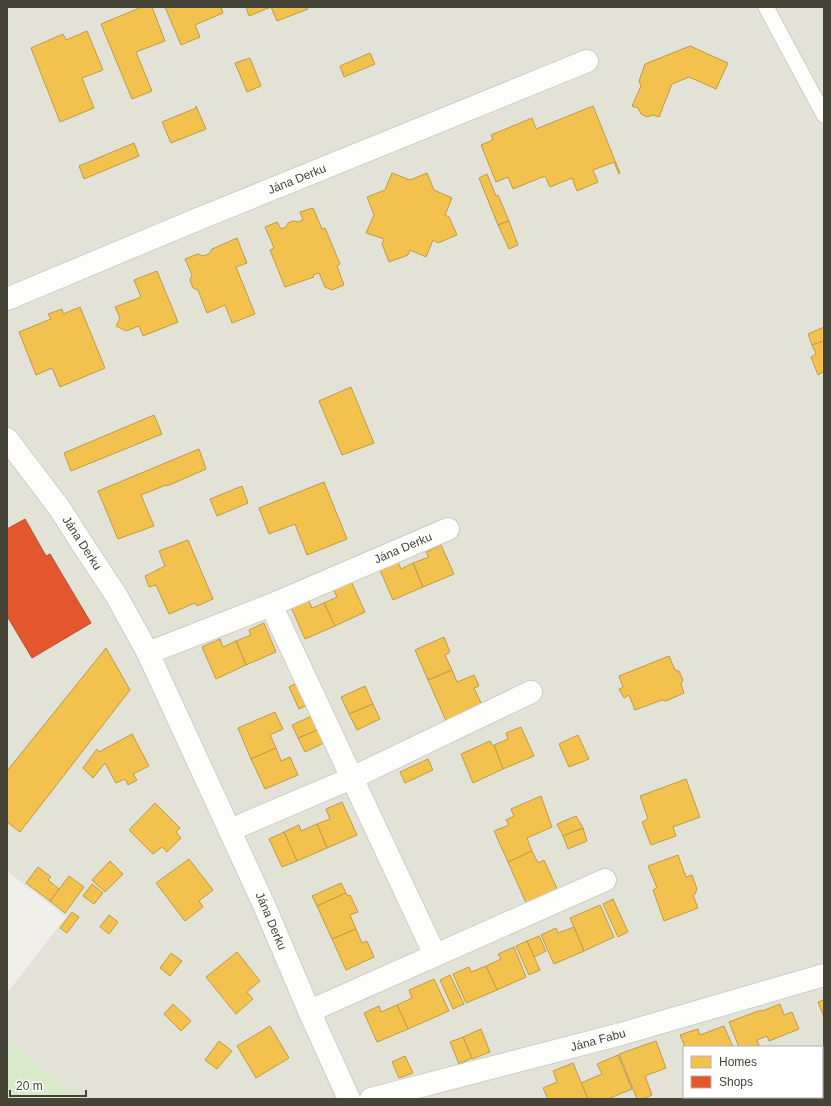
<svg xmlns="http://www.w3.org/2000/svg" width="831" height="1106" viewBox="0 0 831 1106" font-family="Helvetica,sans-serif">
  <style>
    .residential { fill: #e3e2d6; fill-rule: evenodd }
    .green { fill: #d8eaca }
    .homes { fill: #f2c14e; stroke: #be9b47 }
    .shops { fill: #e4572e; stroke: #b45130 }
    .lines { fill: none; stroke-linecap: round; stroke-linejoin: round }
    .service-casing { stroke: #cecdc7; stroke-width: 17 }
    .minor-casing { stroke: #cecdc7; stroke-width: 24 }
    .tertiary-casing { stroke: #cecdc7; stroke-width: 24 }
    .service { stroke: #fdfdfc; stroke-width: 15 }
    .minor { stroke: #fdfdfc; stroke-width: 22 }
    .tertiary { stroke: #fdfdfc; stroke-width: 22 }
    .labels { text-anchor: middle; stroke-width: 4; stroke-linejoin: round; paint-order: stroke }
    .street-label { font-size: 12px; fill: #454236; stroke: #fff }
  </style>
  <rect width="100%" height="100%" fill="#f0efe9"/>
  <path class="residential" d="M7,7H824V1099H7V993L66,917L7,871ZM684,1047H822V1097H684Z"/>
  <polygon class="green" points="7,1041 78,1099 7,1099"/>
  <g class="homes">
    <polygon points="142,7 152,7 165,41 136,52 152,91 132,99 101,24"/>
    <polygon points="165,7 221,7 223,13 195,25 200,37 181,45"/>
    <polygon points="246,7 307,7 308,9 277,21 271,7 249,16"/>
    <polygon points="87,31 103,70 82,78 94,108 60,122 31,48 63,34 66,40"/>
    <polygon points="690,46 728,63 716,89 689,77 672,84 659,117 653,115 647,117 641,114 638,108 632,106 641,86 639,81 645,64"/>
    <polygon points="370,53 375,64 344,77 340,66"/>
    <polygon points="250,58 261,86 247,92 235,63"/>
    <polygon points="196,106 206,129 171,143 162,122 196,108"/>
    <polygon points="593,106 620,173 619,174 614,162 593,170 598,182 577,191 572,178 550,187 545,176 513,189 508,177 496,182 481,145 493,140 491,135 532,118 536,129"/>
    <polygon points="134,143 139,156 84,179 79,166"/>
    <polygon points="392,173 410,180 427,173 434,190 452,198 445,215 449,217 457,235 438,243 433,240 426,257 410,250 408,255 389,262 382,244 384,239 366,233 374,215 367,197 385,190"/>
    <polygon points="487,174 496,196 498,195 509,221 498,225 479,178"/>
    <polygon points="313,208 322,229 325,228 340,264 337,266 344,285 332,290 325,287 319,273 313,275 314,277 285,287 270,250 274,248 265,227 277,222 281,229 286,227 288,223 293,221 298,222 303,220 300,212"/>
    <polygon points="509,221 518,245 509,249 498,225"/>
    <polygon points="237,238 247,263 236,267 255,314 232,323 225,305 207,313 198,290 193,288 190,280 192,275 185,259 198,254 203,256 209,254 212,249"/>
    <polygon points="157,271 178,322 143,336 139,326 126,331 116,326 120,318 115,307 141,297 134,280"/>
    <polygon points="80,307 105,368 60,387 52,368 36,375 19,332 51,319 48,314 62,309 63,314"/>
    <polygon points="824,327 824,341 812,345 808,334"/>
    <polygon points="824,341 824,374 823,372 818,375 811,357 816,354 812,345"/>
    <polygon points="351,387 374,443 342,455 319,401"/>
    <polygon points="154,415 162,434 71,471 64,453"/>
    <polygon points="199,449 206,469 167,486 166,485 141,495 154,526 118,539 98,491"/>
    <polygon points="324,482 347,539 307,555 295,524 269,534 259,508"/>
    <polygon points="242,486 248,503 217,516 210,499"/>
    <polygon points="188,540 213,599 197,606 195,603 169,614 156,585 149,587 145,576 165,566 159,551"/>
    <polygon points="441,545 454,574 423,587 413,563 429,557 426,552"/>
    <polygon points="397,560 401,569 413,563 423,587 393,600 379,568"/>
    <polygon points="351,581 365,612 335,626 324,603 337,597 333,588"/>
    <polygon points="308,599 312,608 324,603 335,626 305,639 291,607"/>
    <polygon points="264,623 276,652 246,665 236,641 251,635 249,630"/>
    <polygon points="444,637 450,652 445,655 452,670 428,680 415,650"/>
    <polygon points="220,639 223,647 236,641 246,665 216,679 202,647"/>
    <polygon points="106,648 130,690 20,832 7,822 7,771"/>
    <polygon points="669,656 675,670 679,671 683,680 681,684 684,693 666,701 662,700 635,710 629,695 624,698 619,689 623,687 619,676"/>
    <polygon points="452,670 457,682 474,675 479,686 474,688 483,707 447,723 428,680"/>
    <polygon points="299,682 309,704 299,709 289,687"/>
    <polygon points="365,686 373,704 349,714 341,697"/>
    <polygon points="373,704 380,719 357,730 349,714"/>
    <polygon points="275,712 283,729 270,735 276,748 251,759 238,728"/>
    <polygon points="314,715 320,729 298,738 292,725"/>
    <polygon points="521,727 534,756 503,769 494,745 508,739 506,733"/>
    <polygon points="320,729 326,742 305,752 298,738"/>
    <polygon points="132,734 149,766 133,774 137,780 128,785 125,779 116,783 105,763 93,778 83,768 97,749 99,752"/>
    <polygon points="578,735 589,759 569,767 559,744"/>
    <polygon points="490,741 493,746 494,745 503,769 473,783 461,754"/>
    <polygon points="276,748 281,761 290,757 298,775 265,789 251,759"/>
    <polygon points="428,759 433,770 405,783 400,772"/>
    <polygon points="686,779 700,817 673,827 676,836 651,845 642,822 648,819 640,796"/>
    <polygon points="541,796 552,827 527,838 532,851 508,862 494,831 509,825 506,820 514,816 511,809"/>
    <polygon points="342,802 357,835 327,848 317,824 330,819 326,809"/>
    <polygon points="155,803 180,828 176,832 181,838 167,852 162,847 153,854 129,830"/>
    <polygon points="576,816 583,828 563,836 557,824"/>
    <polygon points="317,824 327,848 297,861 284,832 299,825 301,831"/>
    <polygon points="583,828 587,841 568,849 563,836"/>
    <polygon points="284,832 297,861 282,867 269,839"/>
    <polygon points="532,851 538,863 544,860 558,891 527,905 508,862"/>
    <polygon points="678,855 686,877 692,875 697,889 695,894 693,895 698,908 664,921 653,890 657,888 648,866"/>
    <polygon points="189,859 213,890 199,901 203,907 185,921 156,883"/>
    <polygon points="110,861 123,874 105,892 92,880"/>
    <polygon points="38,867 51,877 48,880 59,889 50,901 26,883"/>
    <polygon points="69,876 84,887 65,913 50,901"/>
    <polygon points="341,883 346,893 317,906 312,896"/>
    <polygon points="92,884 103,893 94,904 83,896"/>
    <polygon points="346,893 348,896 350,895 358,912 350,915 356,929 332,939 317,906"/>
    <polygon points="613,899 628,932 618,937 603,904"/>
    <polygon points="600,905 614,937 584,951 570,918"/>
    <polygon points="72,912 79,917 67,933 60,928"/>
    <polygon points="109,915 118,922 109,934 100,927"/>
    <polygon points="574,927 584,951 554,964 541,935 556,928 558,933"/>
    <polygon points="356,929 362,943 367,941 374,957 346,970 332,939"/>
    <polygon points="539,936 546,951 534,957 527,941"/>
    <polygon points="527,941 540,970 529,975 516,946"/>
    <polygon points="514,947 526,977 497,990 486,966 501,959 498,954"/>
    <polygon points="237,952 260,981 247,992 253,999 236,1014 206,977"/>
    <polygon points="171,953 182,961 170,976 160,968"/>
    <polygon points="486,966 497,990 466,1003 453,974 469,967 471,972"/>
    <polygon points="450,975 464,1004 453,1009 440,980"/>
    <polygon points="434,979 449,1011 408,1029 397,1005 412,998 409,990"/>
    <polygon points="824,1000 824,1017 818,1002"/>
    <polygon points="173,1004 191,1021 181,1031 164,1014"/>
    <polygon points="780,1004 784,1015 792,1012 799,1029 769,1041 767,1036 757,1040 759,1045 753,1047 739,1047 729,1022 761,1010 762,1011"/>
    <polygon points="397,1005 408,1029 377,1042 364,1013 379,1006 381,1012"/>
    <polygon points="270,1026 289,1058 256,1078 237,1046"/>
    <polygon points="724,1026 733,1047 685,1047 680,1035 698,1029 700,1035"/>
    <polygon points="481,1029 490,1052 472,1059 463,1037"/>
    <polygon points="463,1037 472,1058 459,1064 450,1042"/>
    <polygon points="219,1041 232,1051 217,1069 205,1060"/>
    <polygon points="656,1041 666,1068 645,1076 652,1095 643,1099 637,1099 619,1054"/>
    <polygon points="618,1055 632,1089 608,1099 588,1099 581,1083 602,1074 597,1064"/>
    <polygon points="405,1056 413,1073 399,1078 392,1062"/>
    <polygon points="573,1063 588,1099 548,1099 543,1088 557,1082 553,1071"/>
  </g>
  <polygon class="shops" points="25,519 46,556 50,554 91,623 32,658 7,616 7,529"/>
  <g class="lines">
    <defs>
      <polyline id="service" points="766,7 824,115"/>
      <g id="minor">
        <polyline points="7,299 191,222 587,61"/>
        <polyline points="271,605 435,955"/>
        <polyline points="148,653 271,605 448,529"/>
        <polyline points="230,830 352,778 531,692"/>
        <polyline points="310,1013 321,1006 605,880"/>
        <polyline points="371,1099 621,1034 824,975"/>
      </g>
      <polyline id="tertiary" points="7,439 60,509 83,545 116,595 148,653 264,905 310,1013 349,1099"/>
    </defs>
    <use href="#service" class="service-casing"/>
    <use href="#minor" class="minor-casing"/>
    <use href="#tertiary" class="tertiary-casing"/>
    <use href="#service" class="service"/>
    <use href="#minor" class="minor"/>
    <use href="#tertiary" class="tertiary"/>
  </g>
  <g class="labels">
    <g class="street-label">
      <text transform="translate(297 179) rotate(-22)" y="4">Jána Derku</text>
      <text transform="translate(82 543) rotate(57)" y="4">Jána Derku</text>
      <text transform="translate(403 548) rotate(-23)" y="4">Jána Derku</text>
      <text transform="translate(271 921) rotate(67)" y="4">Jána Derku</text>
      <text transform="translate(598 1040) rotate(-15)" y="4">Jána Fabu</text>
    </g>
  </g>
  <rect width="831" height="1106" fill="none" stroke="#454236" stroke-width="16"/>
  <rect x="683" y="1046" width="140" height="52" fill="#ffffff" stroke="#b5b3af"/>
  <rect x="691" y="1056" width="20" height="12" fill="#f2c14e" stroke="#b5b3af"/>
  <text x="719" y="1066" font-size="12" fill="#454236">Homes</text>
  <rect x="691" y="1076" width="20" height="12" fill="#e4572e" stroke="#b5b3af"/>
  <text x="719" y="1086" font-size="12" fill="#454236">Shops</text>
  <path d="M10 1090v6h76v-6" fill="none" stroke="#454236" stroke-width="2"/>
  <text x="16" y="1090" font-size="12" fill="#454236" stroke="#ffffff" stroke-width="3" paint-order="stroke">20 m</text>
</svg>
